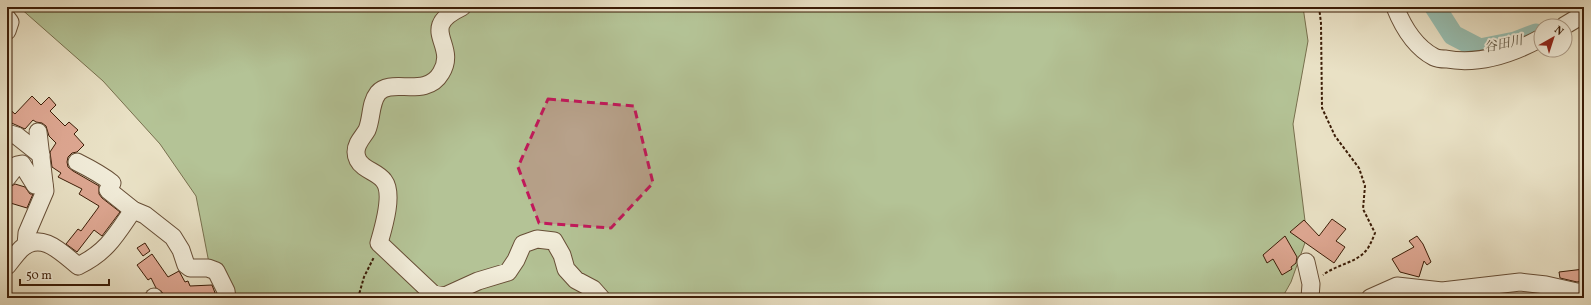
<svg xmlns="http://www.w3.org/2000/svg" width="1591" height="305" viewBox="0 0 1591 305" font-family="Vollkorn,'Noto Serif JP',serif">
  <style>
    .green { fill: #b4c396; stroke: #78704e }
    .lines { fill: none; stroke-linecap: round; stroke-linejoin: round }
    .stream { stroke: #737e6d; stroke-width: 3.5 }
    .river { stroke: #97beb1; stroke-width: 21 }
    .building { fill: #dea792; stroke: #3c1d07 }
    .minor-casing { stroke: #674e36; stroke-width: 19 }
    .path { stroke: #3c1d07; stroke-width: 2; stroke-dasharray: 3 2; stroke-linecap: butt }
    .minor { stroke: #f1ecd9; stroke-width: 17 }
    .marked { fill: #c2185b; fill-opacity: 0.2; stroke: #c2185b; stroke-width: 3; stroke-dasharray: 8 5; stroke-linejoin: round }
    .labels { text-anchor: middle; stroke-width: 4; stroke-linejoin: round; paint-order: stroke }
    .water-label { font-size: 13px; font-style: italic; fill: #574d3a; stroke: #f1ecd9 }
  </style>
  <rect width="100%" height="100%" fill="#e9e1c5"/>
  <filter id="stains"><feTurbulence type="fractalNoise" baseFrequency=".005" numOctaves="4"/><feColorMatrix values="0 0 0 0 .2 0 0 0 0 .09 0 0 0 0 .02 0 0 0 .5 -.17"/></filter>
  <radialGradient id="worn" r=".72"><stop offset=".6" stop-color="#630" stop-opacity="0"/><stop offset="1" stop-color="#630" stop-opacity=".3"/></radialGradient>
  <polygon class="green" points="19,7 1303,7 1308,41 1293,124 1307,237 1291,282 1282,298 230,298 209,263 196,196 160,144 103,81"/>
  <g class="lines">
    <polyline class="stream" points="1402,294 1410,298"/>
    <polyline class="river" points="1435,7 1453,35 1480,49 1515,42 1536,34"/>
  </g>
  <g class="building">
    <polygon points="32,96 41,105 49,97 56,105 50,111 65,126 69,122 78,130 74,134 84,145 77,152 72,153 68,157 67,162 68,167 73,171 99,186 99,194 102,198 120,212 102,236 94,230 77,252 66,244 78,229 81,231 98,208 99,206 79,194 82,189 58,177 61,173 52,167 50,152 56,143 49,136 46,126 42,123 36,122 33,120 25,129 7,121 7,107 15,114"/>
    <polygon points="15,184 25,187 30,194 33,194 27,208 7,202 10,187"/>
    <polygon points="1332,219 1346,229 1336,241 1345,247 1334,263 1290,232 1304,220 1319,236"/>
    <polygon points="1285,236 1297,257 1296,263 1291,267 1292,269 1282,275 1273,259 1267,263 1263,255"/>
    <polygon points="1417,236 1423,244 1431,262 1427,265 1424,261 1419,277 1400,272 1392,259 1414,247 1409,241"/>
    <polygon points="145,243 150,251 143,256 137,248"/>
    <polygon points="152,254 168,277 179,271 185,282 188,281 190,286 212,285 217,298 164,298 162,292 156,288 151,278 148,280 137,265"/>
    <polygon points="1584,269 1584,281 1577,282 1560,278 1559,272"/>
  </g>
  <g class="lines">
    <defs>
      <g id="minor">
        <path d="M462,7C416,29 459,44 441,73C426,99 391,77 378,93C370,103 372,118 367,130C363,137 356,143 356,152C356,154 357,158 358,160C363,170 378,172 384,181C394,194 383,229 379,243L433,294L445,296L478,281L508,272L516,260L523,244L537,239L554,241L562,255L566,269L576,280L593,289L601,298"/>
        <path d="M1395,7C1403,27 1415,47 1434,57C1438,59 1443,59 1446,59C1479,65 1512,54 1541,38"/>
        <polyline points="7,18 10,22 7,31"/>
        <polyline points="1564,26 1584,14"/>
        <polyline points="7,133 17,136 41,155"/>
        <path d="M77,162C89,168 101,174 112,183L108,190L133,210L145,215L173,237L181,250L186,265L190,268H208L216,271L226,291L227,298"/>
        <polyline points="7,178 17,165 22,164 35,185 44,185"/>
        <polyline points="26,245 27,233 45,191 38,132"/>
        <polyline points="1306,262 1311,284 1310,298"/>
        <path d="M7,266C12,260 16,254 21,249C41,230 62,253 78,266C107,252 116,235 133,210"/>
        <polyline points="154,297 154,298"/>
        <polyline points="1370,298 1397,286 1442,291 1520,282 1546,285 1577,292 1584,292"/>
      </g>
    </defs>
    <use href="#minor" class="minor-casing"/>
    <g class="path">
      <path d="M1319,7L1321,23L1322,108L1335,136L1359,168L1365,186L1363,209L1375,233C1373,238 1371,243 1368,248C1358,263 1337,264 1323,275"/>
      <polyline points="358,298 364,277 374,257"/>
    </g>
    <use href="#minor" class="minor"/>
  </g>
  <path class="marked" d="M548,99L634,106L653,183L611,228L539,223L518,167Z"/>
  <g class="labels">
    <g class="water-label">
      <text transform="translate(1503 43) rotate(-12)" y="5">谷田川</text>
    </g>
  </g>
  <rect width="1591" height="305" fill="none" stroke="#e9e1c5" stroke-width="24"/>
  <rect x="8" y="8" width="1575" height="289" fill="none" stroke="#3c1d07" stroke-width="2"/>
  <rect x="12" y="12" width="1567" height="281" fill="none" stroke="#3c1d07"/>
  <g transform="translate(1553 38) rotate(39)"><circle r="19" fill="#f1ecd9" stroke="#a99985"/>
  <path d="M0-3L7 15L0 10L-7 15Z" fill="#8f2418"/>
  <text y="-6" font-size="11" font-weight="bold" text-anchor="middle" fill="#3c1d07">N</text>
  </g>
  <path d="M20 279v6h89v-6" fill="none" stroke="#3c1d07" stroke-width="2"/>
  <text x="26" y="279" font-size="12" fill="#3c1d07" stroke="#f1ecd9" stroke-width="3" paint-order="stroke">50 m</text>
  <rect width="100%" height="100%" filter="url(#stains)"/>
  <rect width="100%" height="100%" fill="url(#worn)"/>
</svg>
